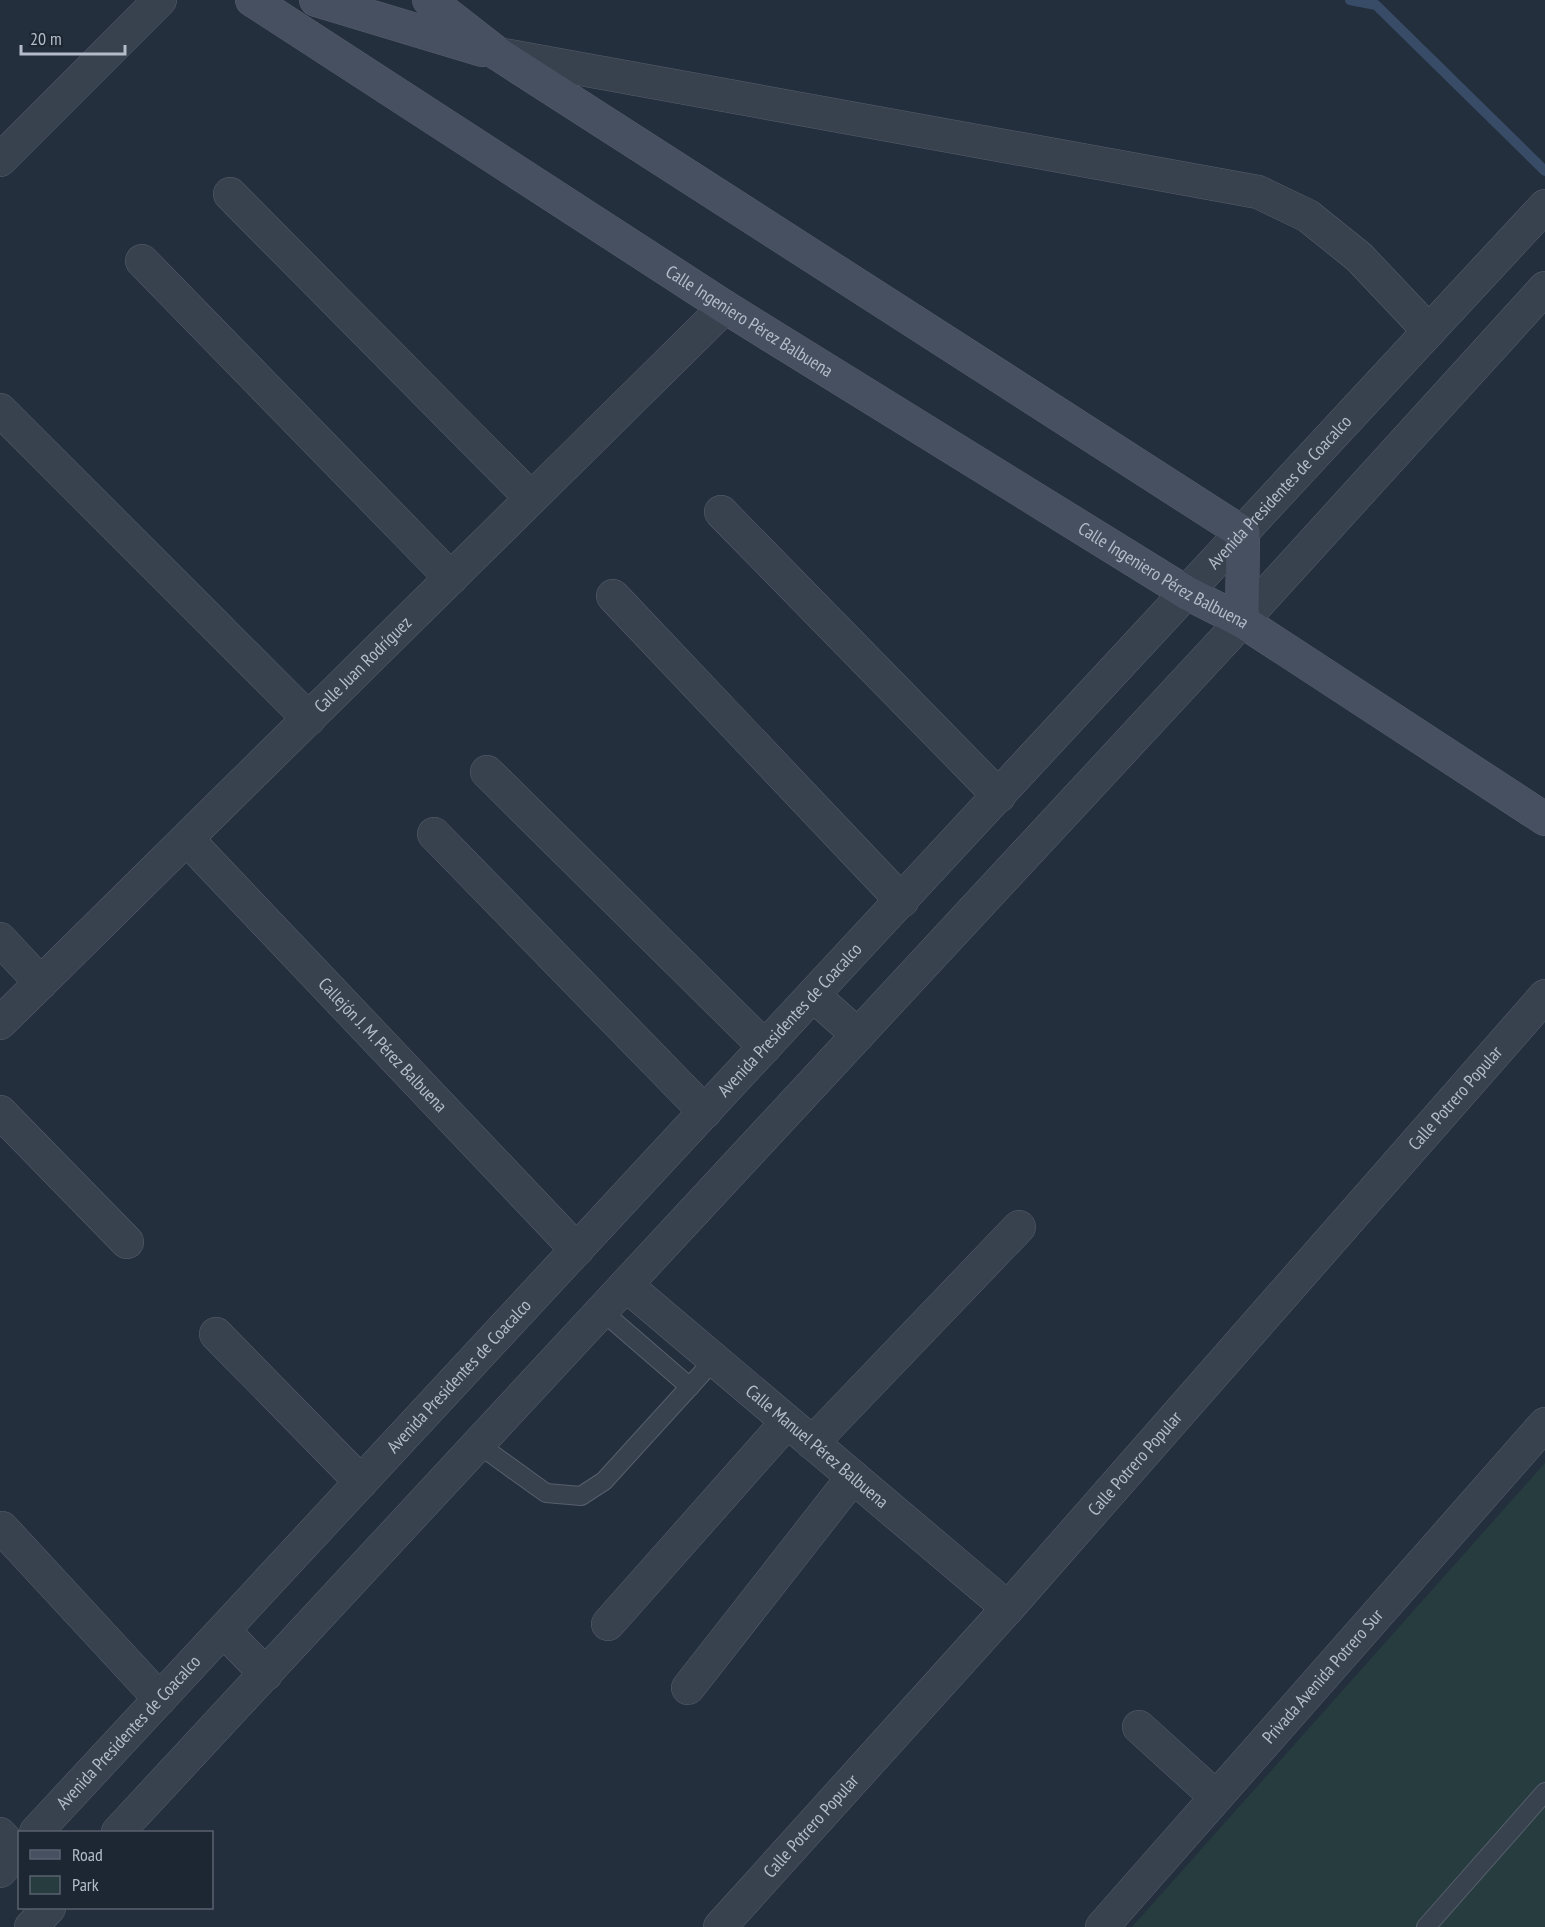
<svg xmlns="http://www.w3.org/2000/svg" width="1545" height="1927" viewBox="0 0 1545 1927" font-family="'PT Sans Narrow',sans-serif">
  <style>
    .green { fill: #263c3f }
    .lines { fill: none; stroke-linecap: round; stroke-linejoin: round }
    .stream { stroke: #394c67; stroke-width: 10 }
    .service-casing { stroke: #565f6c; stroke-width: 20 }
    .minor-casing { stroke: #565f6c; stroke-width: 34 }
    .tertiary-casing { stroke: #565f6c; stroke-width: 34 }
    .secondary-casing { stroke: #565f6c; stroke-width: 34 }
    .service { stroke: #38414e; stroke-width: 18 }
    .minor { stroke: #38414e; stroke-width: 33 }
    .tertiary { stroke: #38414e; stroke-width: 33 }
    .secondary { stroke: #465061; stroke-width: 33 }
    .labels { text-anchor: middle; stroke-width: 5; stroke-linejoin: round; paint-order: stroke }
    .street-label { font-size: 18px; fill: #b4bcc9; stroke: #1d2633 }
  </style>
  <rect width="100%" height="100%" fill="#242f3e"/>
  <polygon class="green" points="1545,1463 1545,1927 1132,1927"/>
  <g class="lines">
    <polyline class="stream" points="1350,0 1376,5 1545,171"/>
    <defs>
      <g id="service">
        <polyline points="602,1311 690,1387"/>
        <polyline points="478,1444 546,1493 581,1496 604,1481 714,1360"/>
        <polyline points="1426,1927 1545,1792"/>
      </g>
      <g id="minor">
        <polyline points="498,54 1258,192 1308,216 1359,257 1429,331"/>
        <polyline points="0,160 160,0"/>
        <polyline points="230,194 531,498"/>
        <polyline points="142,261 451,578"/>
        <polyline points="0,410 309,719"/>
        <polyline points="721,512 999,796"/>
        <polyline points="613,596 902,901"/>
        <polyline points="487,772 765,1047"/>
        <polyline points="434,834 705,1112"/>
        <path id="s1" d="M187,839L577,1250"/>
        <polyline points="0,939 41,983"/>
        <path id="s2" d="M0,1023L725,307"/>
        <polyline points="0,1112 127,1242"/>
        <path id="s3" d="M626,1285L1008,1608"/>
        <polyline points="216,1334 361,1482"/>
        <polyline points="812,1443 1019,1227"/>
        <polyline points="2,1528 160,1699"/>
        <polyline points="608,1624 787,1422"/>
        <polyline points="688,1688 853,1477"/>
        <polyline points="1139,1727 1216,1797"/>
        <polyline points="0,1834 17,1853"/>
        <path id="s4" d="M720,1927L1008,1608L1545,996"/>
        <path id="s5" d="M1102,1927L1545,1424"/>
      </g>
      <g id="tertiary">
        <polyline points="814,996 858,1035"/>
        <polyline points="224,1631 266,1674"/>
        <path id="s6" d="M36,1832L1545,206"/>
        <polyline points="118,1832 1242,621 1545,288"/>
        <polyline points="0,1871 20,1850"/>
        <polyline points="31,1927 49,1908"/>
      </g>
      <g id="secondary">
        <path id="s7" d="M252,0L725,307L1187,593L1242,621L1545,819"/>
        <polyline points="316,0 482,50"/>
        <polyline points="429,0 498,54 1243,533 1242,621"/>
      </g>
    </defs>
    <use href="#service" class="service-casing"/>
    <use href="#minor" class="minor-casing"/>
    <use href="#tertiary" class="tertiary-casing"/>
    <use href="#secondary" class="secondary-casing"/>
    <use href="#service" class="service"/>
    <use href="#minor" class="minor"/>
    <use href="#tertiary" class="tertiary"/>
    <use href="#secondary" class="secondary"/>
  </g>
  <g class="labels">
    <g class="street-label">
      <text dy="6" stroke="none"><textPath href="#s7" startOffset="592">Calle Ingeniero Pérez Balbuena</textPath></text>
      <text dy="6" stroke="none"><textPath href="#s6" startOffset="1828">Avenida Presidentes de Coacalco</textPath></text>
      <text dy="6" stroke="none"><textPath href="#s7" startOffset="1078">Calle Ingeniero Pérez Balbuena</textPath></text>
      <text dy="6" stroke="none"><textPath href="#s2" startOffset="510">Calle Juan Rodríguez</textPath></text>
      <text dy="6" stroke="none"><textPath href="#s6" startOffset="1108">Avenida Presidentes de Coacalco</textPath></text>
      <text dy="6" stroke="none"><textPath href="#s1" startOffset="284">Callejón J. M. Pérez Balbuena</textPath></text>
      <text dy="6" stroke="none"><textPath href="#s4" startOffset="1108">Calle Potrero Popular</textPath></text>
      <text dy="6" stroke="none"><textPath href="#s6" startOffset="622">Avenida Presidentes de Coacalco</textPath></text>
      <text dy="6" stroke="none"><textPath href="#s3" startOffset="250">Calle Manuel Pérez Balbuena</textPath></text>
      <text dy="6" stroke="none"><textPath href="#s4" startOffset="622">Calle Potrero Popular</textPath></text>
      <text dy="6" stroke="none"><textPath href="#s5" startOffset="334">Privada Avenida Potrero Sur</textPath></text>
      <text dy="6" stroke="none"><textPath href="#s6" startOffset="136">Avenida Presidentes de Coacalco</textPath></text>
      <text dy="6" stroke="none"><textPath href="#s4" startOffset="136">Calle Potrero Popular</textPath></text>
    </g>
  </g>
  <rect x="18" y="1831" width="195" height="78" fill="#1d2633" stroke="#59626f" stroke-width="1.5"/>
  <rect x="30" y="1850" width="30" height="9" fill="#465061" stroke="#59626f" stroke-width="1.5"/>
  <text x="72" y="1861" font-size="18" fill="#b4bcc9">Road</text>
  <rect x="30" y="1876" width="30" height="18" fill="#263c3f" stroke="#59626f" stroke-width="1.5"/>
  <text x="72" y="1891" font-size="18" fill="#b4bcc9">Park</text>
  <path d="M21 45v9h104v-9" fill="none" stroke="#b4bcc9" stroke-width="3"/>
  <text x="30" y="45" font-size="18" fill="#b4bcc9" stroke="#1d2633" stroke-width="4.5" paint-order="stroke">20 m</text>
</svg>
